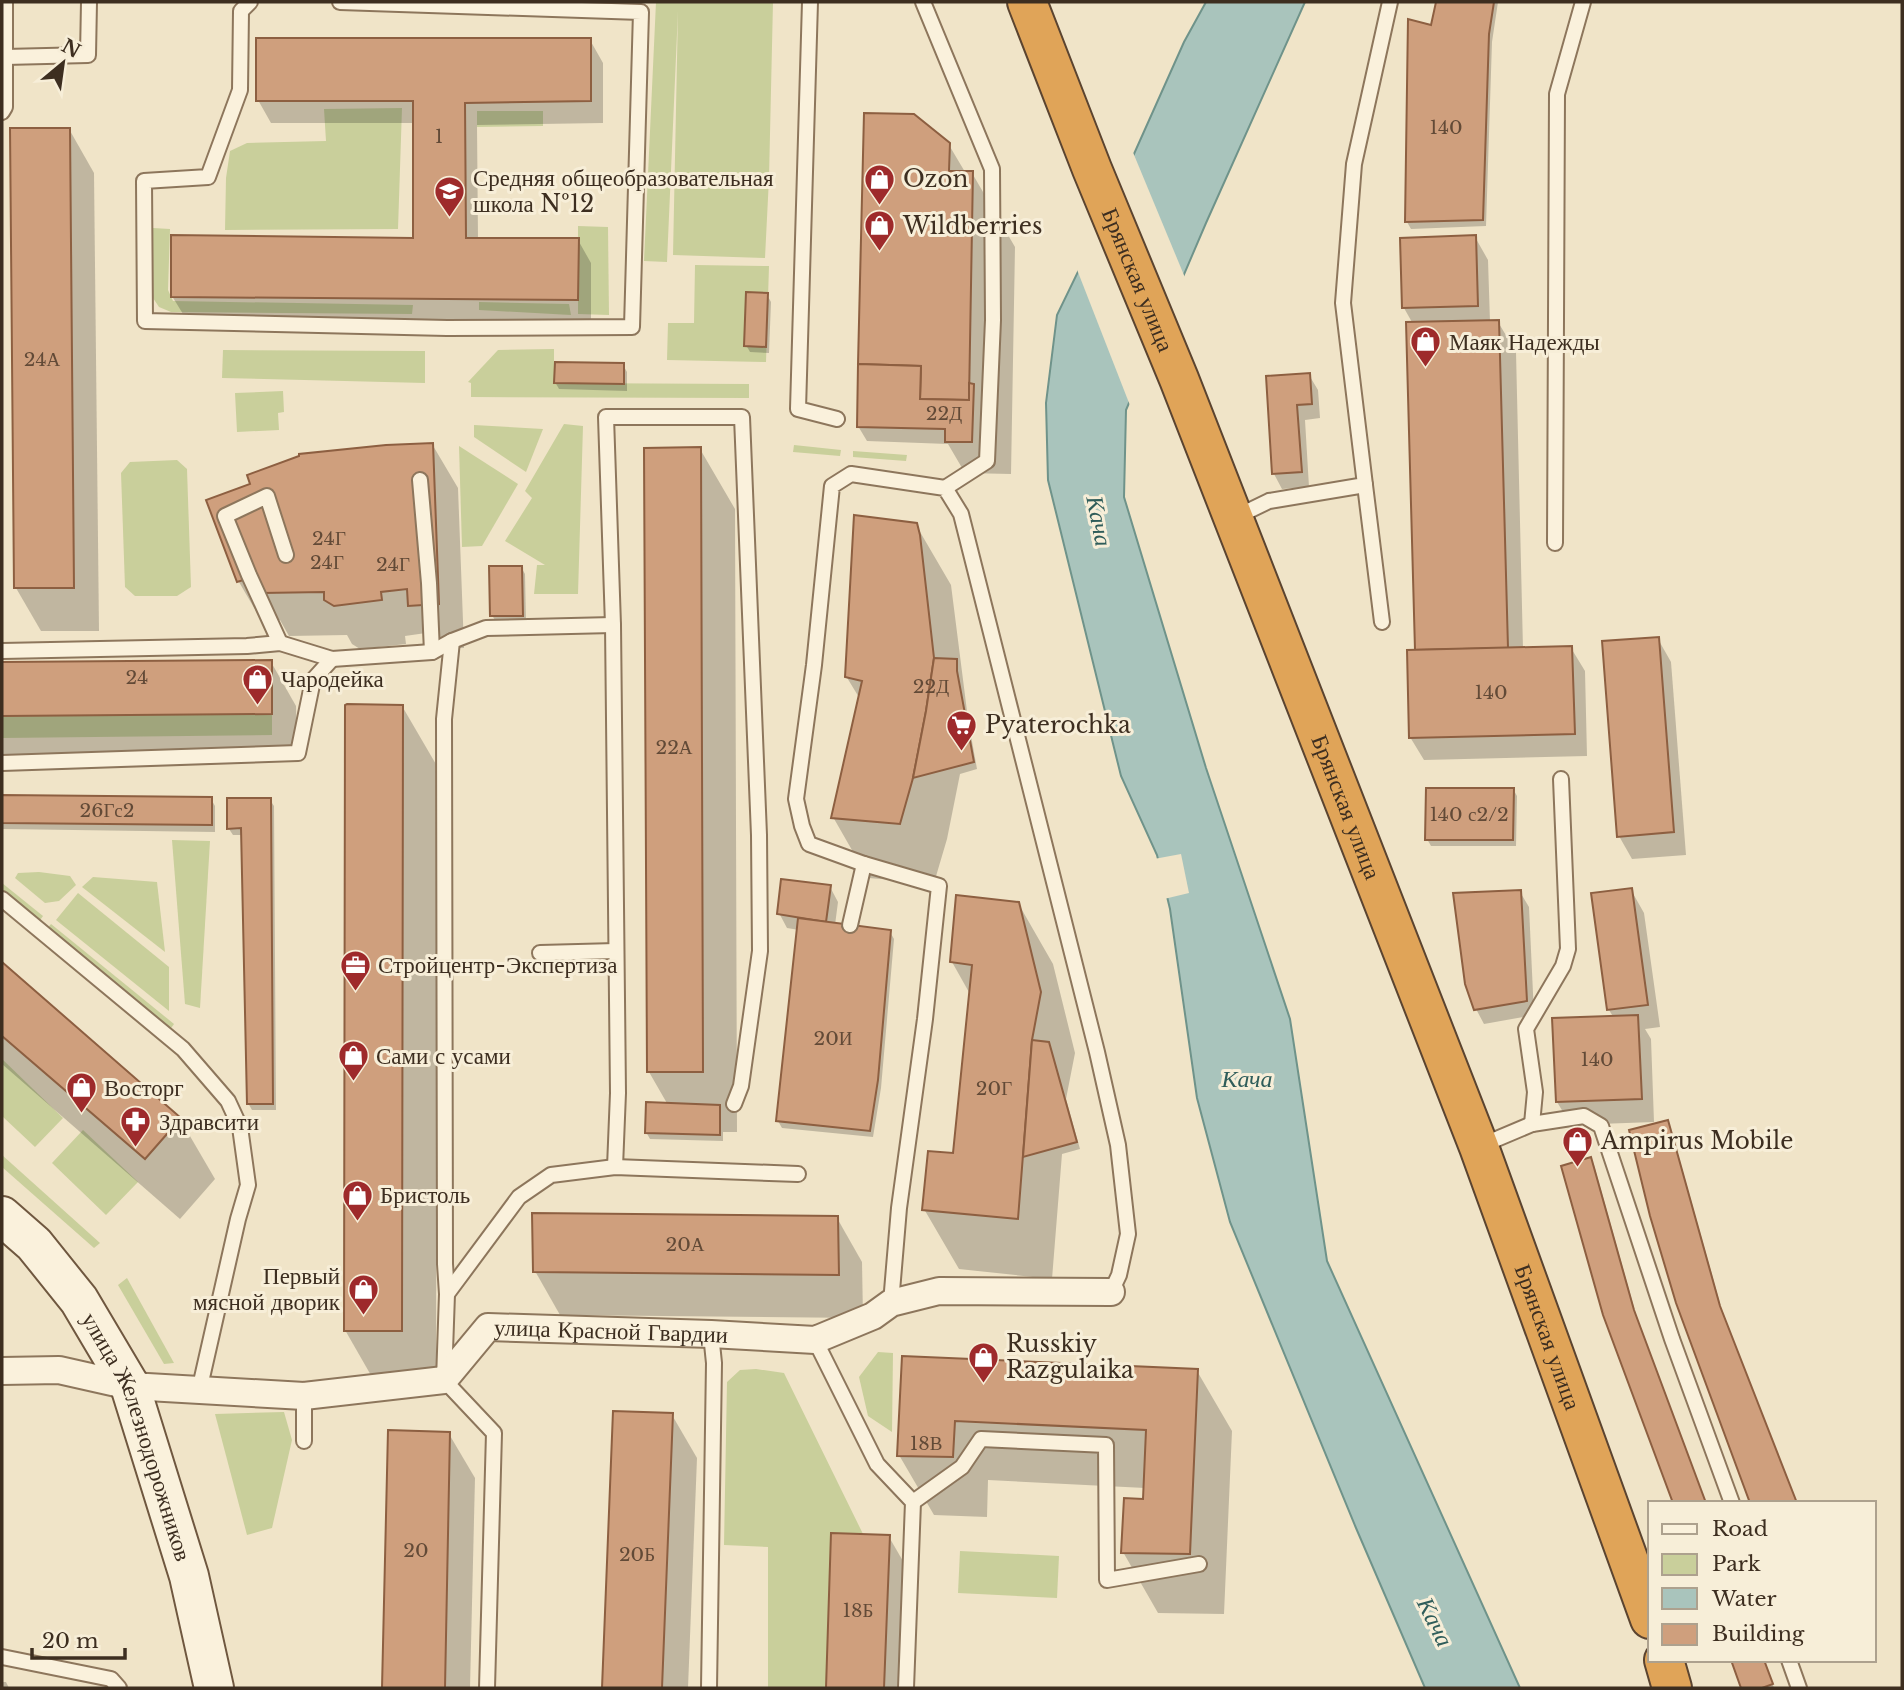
<svg xmlns="http://www.w3.org/2000/svg" width="1904" height="1690" viewBox="0 0 1904 1690" font-family="'Libre Baskerville',serif">
  <style>
    .green { fill: #c9cf9b }
    .water { fill: #a9c4bc; stroke: #6f938a; stroke-width: 2 }
    .pier { fill: #f0e4c8 }
    .shadow { fill: #0003; fill-rule: evenodd }
    .building { fill: #cf9f7d; stroke: #8d5f41; stroke-width: 2 }
    .lines { fill: none; stroke-linecap: round; stroke-linejoin: round }
    .lane-casing { stroke: #8d765c; stroke-width: 18 }
    .street-casing { stroke: #8d765c; stroke-width: 30 }
    .secondary-casing { stroke: #6f573f; stroke-width: 42 }
    .highway-casing { stroke: #5b4430; stroke-width: 42 }
    .lane { stroke: #faf1dc; stroke-width: 14 }
    .street { stroke: #faf1dc; stroke-width: 26 }
    .secondary { stroke: #faf1dc; stroke-width: 38 }
    .highway { stroke: #e0a458; stroke-width: 38 }
    .labels { text-anchor: middle; stroke-width: 6; stroke-linejoin: round; paint-order: stroke }
    .number-label { font-size: 19px; fill: #624a37 }
    .poi-label { font-size: 23px; fill: #3d2e20; stroke: #f7eed8; text-anchor: start }
    .street-label { font-size: 23px; fill: #3d2e20; stroke: #f7eed8 }
    .water-label { font-size: 24px; font-style: italic; fill: #2f5d5a; stroke: #f7eed8 }
  </style>
  <rect width="100%" height="100%" fill="#f0e4c8"/>
  <g class="green">
    <polygon points="656,2 773,2 769,178 765,258 673,255 678,11 667,262 644,261"/>
    <polygon points="402,108 398,229 225,230 226,178 230,151 247,143 326,141 324,109"/>
    <polygon points="477,111 543,111 543,126 477,127"/>
    <polygon points="578,226 608,227 609,315 578,314"/>
    <polygon points="153,228 170,229 168,290 173,301 413,305 412,314 171,312 159,307 153,298"/>
    <polygon points="695,265 769,266 766,362 667,360 668,323 694,323"/>
    <polygon points="479,302 569,304 571,315 479,310"/>
    <polygon points="554,349 554,383 749,384 749,398 471,397 471,383 468,382 498,350"/>
    <polygon points="223,350 425,351 425,383 222,378"/>
    <polygon points="283,391 284,412 278,413 279,430 237,432 235,393"/>
    <polygon points="564,424 583,426 578,594 534,594 537,565 545,565 505,541 532,498 525,491"/>
    <polygon points="474,425 543,429 526,472 474,437"/>
    <polygon points="794,445 841,450 840,456 793,452"/>
    <polygon points="459,446 518,484 482,546 462,547"/>
    <polygon points="853,451 907,455 906,461 853,457"/>
    <polygon points="177,460 187,469 191,587 177,596 135,596 125,587 121,473 130,462"/>
    <polygon points="272,714 272,735 2,738 2,716"/>
    <polygon points="172,840 210,841 200,1008 185,1004"/>
    <polygon points="39,872 70,876 76,885 59,901 45,903 15,878 18,873"/>
    <polygon points="93,877 157,882 165,952 82,887"/>
    <polygon points="2,883 43,916 38,923 2,895"/>
    <polygon points="78,893 169,967 169,1011 56,920"/>
    <polygon points="51,924 174,1024 169,1031 46,930"/>
    <polygon points="2,1059 63,1118 35,1147 2,1116"/>
    <polygon points="83,1130 138,1182 106,1215 52,1163"/>
    <polygon points="2,1155 100,1243 94,1248 2,1167"/>
    <polygon points="127,1278 174,1363 164,1364 118,1285"/>
    <polygon points="878,1352 893,1353 892,1432 868,1416 859,1377"/>
    <polygon points="756,1369 784,1373 863,1534 831,1533 826,1688 768,1688 768,1547 724,1545 727,1382 740,1370"/>
    <polygon points="284,1412 292,1440 272,1528 247,1535 215,1414"/>
    <polygon points="960,1551 1059,1556 1057,1598 958,1593"/>
  </g>
  <polygon class="water" points="1206,2 1305,2 1206,223 1126,410 1124,497 1206,768 1290,1019 1327,1261 1520,1688 1425,1688 1356,1528 1230,1222 1197,1098 1170,909 1157,855 1121,776 1048,480 1046,403 1057,315 1121,183 1184,42"/>
  <g class="pier">
    <polygon points="1132,150 1186,280 1131,408 1076,267"/>
    <polygon points="1181,854 1189,893 1164,899 1154,859"/>
  </g>
  <g class="shadow">
    <polygon points="1438,2 1498,2 1492,42 1486,226 1411,229 1407,222 1432,27"/>
    <polygon points="590,40 603,63 603,123 477,125 478,240 578,240 591,263 591,322 186,319 172,296 415,240 415,123 271,123 258,100"/>
    <polygon points="69,129 94,173 99,631 41,631 16,588"/>
    <polygon points="949,145 965,172 972,173 1015,247 1011,474 965,473 948,444 867,441 858,426"/>
    <polygon points="1475,237 1488,260 1490,322 1498,322 1516,352 1523,649 1571,648 1585,671 1587,756 1424,760 1410,737 1418,652 1413,324 1404,308"/>
    <polygon points="767,295 771,302 769,353 750,352 746,345"/>
    <polygon points="623,365 627,372 627,391 559,389 555,382"/>
    <polygon points="1309,375 1318,390 1320,418 1305,420 1309,487 1282,489 1274,474 1267,378"/>
    <path d="M432,444L458,488L464,648L435,649L426,633L405,636L406,644L360,649L352,644L347,635L289,636L280,620L264,625L239,582L209,501ZM265,574L243,582V578Z"/>
    <polygon points="646,449 700,449 735,509 737,1132 723,1132 723,1141 650,1139 646,1132 668,1105 649,1072"/>
    <polygon points="916,525 951,585 968,719 977,769 960,774 947,839 934,883 868,878 833,817 860,699 846,676"/>
    <polygon points="521,567 525,574 526,622 496,622 492,615"/>
    <polygon points="1658,639 1671,662 1686,855 1632,859 1619,836"/>
    <polygon points="271,662 296,706 297,758 2,759 2,663"/>
    <polygon points="402,706 437,766 436,1391 380,1391 345,1330"/>
    <polygon points="1513,789 1517,796 1516,846 1431,846 1427,839"/>
    <polygon points="2,797 211,799 215,806 215,832 2,829"/>
    <polygon points="270,800 274,806 276,1110 252,1110 248,1103 243,835 233,835 229,829"/>
    <polygon points="830,887 838,902 835,925 890,932 894,939 881,1088 873,1137 782,1128 778,1121 799,930 787,928 779,913"/>
    <polygon points="1631,890 1644,913 1660,1027 1645,1029 1651,1039 1654,1122 1571,1125 1557,1102 1554,1020 1614,1018 1609,1010"/>
    <polygon points="1520,892 1529,907 1534,1015 1484,1024 1476,1009"/>
    <polygon points="1018,903 1053,964 1075,1053 1066,1099 1080,1149 1062,1154 1052,1279 959,1269 924,1209 954,1155 970,994 952,962"/>
    <polygon points="2,965 180,1119 215,1179 180,1219 2,1064"/>
    <polygon points="1667,1122 1671,1129 1723,1314 1752,1503"/>
    <polygon points="1590,1159 1594,1165 1637,1318 1675,1503"/>
    <polygon points="837,1218 862,1262 863,1318 560,1315 535,1271"/>
    <polygon points="904,1358 1197,1371 1232,1431 1224,1614 1158,1613 1123,1552 1145,1501 1145,1488 988,1480 987,1517 934,1515 899,1455"/>
    <polygon points="615,1412 672,1415 697,1458 688,1688 604,1688"/>
    <polygon points="389,1432 449,1434 475,1478 470,1688 384,1688"/>
    <polygon points="833,1535 889,1537 914,1580 911,1688 828,1688"/>
    <polygon points="1733,1660 1764,1660 1774,1688 1743,1688"/>
    <polygon points="2,1682 6,1682 9,1688 2,1688"/>
  </g>
  <g class="building">
    <polygon points="1436,2 1494,2 1489,34 1483,220 1405,222 1408,19 1431,25"/>
    <polygon points="256,38 591,38 591,101 465,103 466,238 579,238 578,300 171,297 171,235 413,238 413,101 256,101"/>
    <polygon points="864,113 914,114 950,143 949,171 973,171 969,400 920,399 921,366 858,364"/>
    <polygon points="10,128 70,128 74,588 14,588"/>
    <polygon points="1476,235 1478,306 1402,308 1400,238"/>
    <polygon points="746,292 768,293 766,347 744,346"/>
    <polygon points="1499,320 1508,648 1415,650 1406,322"/>
    <polygon points="555,362 624,363 624,384 554,383"/>
    <polygon points="858,364 921,366 920,399 969,400 969,383 974,384 972,442 945,442 945,429 857,427"/>
    <polygon points="1310,373 1312,404 1297,405 1302,472 1272,474 1266,376"/>
    <polygon points="433,443 439,604 408,606 407,589 381,592 382,600 334,606 324,600 324,592 262,593 256,576 237,582 206,500 250,484 247,475 299,456 299,454 386,445"/>
    <polygon points="701,447 703,1072 647,1072 644,448"/>
    <polygon points="854,515 917,523 920,535 934,658 926,711 913,778 900,824 831,818 862,681 845,677"/>
    <polygon points="489,566 522,566 523,616 490,616"/>
    <polygon points="1659,637 1674,832 1617,837 1602,641"/>
    <polygon points="1572,646 1575,734 1409,738 1407,650"/>
    <polygon points="934,658 957,659 957,671 974,762 913,778 926,711"/>
    <polygon points="272,660 272,714 2,716 2,662"/>
    <polygon points="347,704 403,705 402,1331 344,1331 345,705"/>
    <polygon points="1426,788 1514,788 1513,840 1425,840"/>
    <polygon points="2,795 212,797 212,825 2,823"/>
    <polygon points="227,798 271,798 273,1104 247,1104 241,828 227,829"/>
    <polygon points="781,879 831,885 826,922 777,914"/>
    <polygon points="1632,888 1648,1005 1607,1010 1591,893"/>
    <polygon points="1521,890 1527,1001 1474,1010 1465,984 1453,893"/>
    <polygon points="956,895 1019,902 1041,992 1032,1040 1018,1219 922,1210 928,1151 953,1153 972,965 950,962"/>
    <polygon points="798,918 891,930 878,1080 870,1131 776,1121"/>
    <polygon points="2,962 181,1118 145,1159 2,1036"/>
    <polygon points="1638,1015 1642,1099 1556,1102 1552,1018"/>
    <polygon points="1032,1040 1049,1042 1077,1142 1023,1157"/>
    <polygon points="646,1102 720,1105 720,1135 645,1133"/>
    <polygon points="1668,1120 1720,1306 1797,1503 1750,1503 1676,1303 1650,1216 1629,1130"/>
    <polygon points="1591,1157 1634,1310 1706,1503 1673,1503 1603,1315 1561,1166"/>
    <polygon points="532,1213 838,1216 839,1275 533,1272"/>
    <polygon points="902,1356 1198,1369 1190,1554 1121,1553 1124,1498 1143,1499 1146,1430 955,1421 953,1457 897,1456"/>
    <polygon points="613,1411 673,1413 662,1688 602,1688"/>
    <polygon points="388,1430 450,1432 445,1688 382,1688"/>
    <polygon points="831,1533 890,1535 884,1688 826,1688"/>
    <polygon points="1731,1660 1764,1660 1773,1684 1762,1688 1741,1688"/>
  </g>
  <g class="lines">
    <defs>
      <g id="lane">
        <polyline points="250,2 241,11 240,90 208,177 144,181 145,321 447,328 632,327 641,12 340,2"/>
        <polyline points="810,2 798,409 837,419"/>
        <polyline points="923,2 992,169 993,320 987,461 945,488"/>
        <polyline points="5,57 88,55 89,2"/>
        <polyline points="2,112 5,107 5,2"/>
        <polyline points="420,480 429,583 432,652"/>
        <polyline points="1365,485 1382,622"/>
        <polyline points="1234,518 1269,501 1365,485 1343,303 1354,164 1390,2"/>
        <polyline points="1555,543 1557,94 1583,2"/>
        <polyline points="452,641 444,719 445,1264 447,1294 444,1380 494,1433 487,1688"/>
        <polyline points="280,643 249,575 225,516 267,496 286,555"/>
        <polyline points="2,651 247,646 280,643 332,659 432,652 452,641 486,628 613,625"/>
        <polyline points="2,763 298,753 313,680 332,659"/>
        <polyline points="2,899 183,1049 228,1101 240,1127 248,1185 238,1219 199,1391"/>
        <polyline points="850,925 864,864"/>
        <polyline points="540,953 616,951"/>
        <polyline points="1532,1124 1535,1092 1526,1029 1563,966 1568,949 1561,779"/>
        <polyline points="1480,1146 1532,1124 1584,1116 1601,1126 1672,1339 1732,1503"/>
        <polyline points="615,1167 618,1093 613,625 606,417 742,417 759,835 760,951 741,1086 734,1104"/>
        <polyline points="447,1294 519,1197 551,1175 615,1167 798,1174"/>
        <polyline points="891,1303 899,1208 925,1019 939,886 864,864 809,844 802,826 796,799 814,665 832,486 851,474 945,488 961,514 1097,1052 1118,1145 1128,1234 1119,1275 1111,1292"/>
        <polyline points="815,1340 877,1464 913,1502 906,1688"/>
        <polyline points="304,1396 304,1441"/>
        <polyline points="913,1502 962,1467 981,1439 1106,1445 1107,1580 1199,1564"/>
        <polyline points="2,1657 111,1679 119,1688"/>
        <polyline points="1789,1660 1799,1688"/>
        <polyline points="709,1688 714,1363 711,1334"/>
      </g>
      <g id="street">
        <path id="s1" d="M2,1371L59,1370L130,1386L304,1396L444,1380L488,1327L711,1334L815,1340L873,1316L891,1303L939,1291L1111,1292"/>
      </g>
      <g id="secondary">
        <path id="s2" d="M2,1216L34,1244L79,1300L130,1386L189,1576L214,1688"/>
      </g>
      <g id="highway">
        <path id="s3" d="M1027,2L1092,169L1179,379L1479,1147L1650,1619"/>
        <polyline points="1664,1660 1672,1688"/>
      </g>
    </defs>
    <use href="#lane" class="lane-casing"/>
    <use href="#street" class="street-casing"/>
    <use href="#secondary" class="secondary-casing"/>
    <use href="#highway" class="highway-casing"/>
    <use href="#lane" class="lane"/>
    <use href="#street" class="street"/>
    <use href="#secondary" class="secondary"/>
    <use href="#highway" class="highway"/>
  </g>
  <defs>
    <symbol id="shop-pin" viewBox="-11 -11 22 30"><path d="M0 17L-7.5 6A9.5 9.5 0 1 1 7.5 6Z" fill="#9e2a2b" stroke="#f7eed8"/><path d="M-5-2.5h2.3a2.7 3.5 0 0 1 5.4 0H5L5.5 6h-11ZM-1.5-2.5h3a1.5 2.3 0 0 0-3 0Z" fill="#fff"/></symbol>
    <symbol id="school-pin" viewBox="-11 -11 22 30"><path d="M0 17L-7.5 6A9.5 9.5 0 1 1 7.5 6Z" fill="#9e2a2b" stroke="#f7eed8"/><path d="M0-5L7-2L0 1L-7-2ZM-4 1L0 2.5L4 1V4Q0 6-4 4Z" fill="#fff"/></symbol>
    <symbol id="supermarket-pin" viewBox="-11 -11 22 30"><path d="M0 17L-7.5 6A9.5 9.5 0 1 1 7.5 6Z" fill="#9e2a2b" stroke="#f7eed8"/><path d="M-6-5.5h2.5l.6 2H6L4.5 2H-2.5L-4.4-4H-6ZM-1.5 3.2a1.3 1.3 0 1 0 .1 0ZM3 3.2a1.3 1.3 0 1 0 .1 0Z" fill="#fff"/></symbol>
    <symbol id="office-pin" viewBox="-11 -11 22 30"><path d="M0 17L-7.5 6A9.5 9.5 0 1 1 7.5 6Z" fill="#9e2a2b" stroke="#f7eed8"/><path d="M-6-3h4V-5.5h4V-3h4V5H-6ZM-1-4.5V-3h2v-1.5ZM-6 0V1H6V0Z" fill="#fff"/></symbol>
    <symbol id="pharmacy-pin" viewBox="-11 -11 22 30"><path d="M0 17L-7.5 6A9.5 9.5 0 1 1 7.5 6Z" fill="#9e2a2b" stroke="#f7eed8"/><path d="M-2-6h4v4h4v4h-4v4h-4v-4h-4v-4h4Z" fill="#fff"/></symbol>
  </defs>
  <g fill-rule="evenodd">
    <use href="#shop-pin" x="862" y="162" width="35" height="47"/>
    <use href="#school-pin" x="432" y="174" width="35" height="47"/>
    <use href="#shop-pin" x="862" y="208" width="35" height="47"/>
    <use href="#shop-pin" x="1408" y="324" width="35" height="47"/>
    <use href="#shop-pin" x="240" y="662" width="35" height="47"/>
    <use href="#supermarket-pin" x="944" y="708" width="35" height="47"/>
    <use href="#office-pin" x="338" y="948" width="35" height="47"/>
    <use href="#shop-pin" x="336" y="1038" width="35" height="47"/>
    <use href="#shop-pin" x="64" y="1070" width="35" height="47"/>
    <use href="#pharmacy-pin" x="118" y="1104" width="35" height="47"/>
    <use href="#shop-pin" x="1560" y="1124" width="35" height="47"/>
    <use href="#shop-pin" x="340" y="1178" width="35" height="47"/>
    <use href="#shop-pin" x="346" y="1272" width="35" height="47"/>
    <use href="#shop-pin" x="966" y="1340" width="35" height="47"/>
  </g>
  <g class="labels">
    <g class="number-label">
      <text x="1446" y="134">140</text>
      <text x="439" y="143">1</text>
      <text x="42" y="366">24А</text>
      <text x="944" y="420">22Д</text>
      <text x="329" y="545">24Г</text>
      <text x="327" y="569">24Г</text>
      <text x="393" y="571">24Г</text>
      <text x="137" y="684">24</text>
      <text x="931" y="693">22Д</text>
      <text x="1491" y="699">140</text>
      <text x="674" y="754">22А</text>
      <text x="107" y="817">26Гс2</text>
      <text x="1469" y="821">140 с2/2</text>
      <text x="833" y="1045">20И</text>
      <text x="1597" y="1066">140</text>
      <text x="994" y="1095">20Г</text>
      <text x="685" y="1251">20А</text>
      <text x="926" y="1450">18В</text>
      <text x="416" y="1557">20</text>
      <text x="637" y="1561">20Б</text>
      <text x="858" y="1617">18Б</text>
    </g>
    <g class="poi-label">
      <text x="473" y="186">Средняя общеобразовательная<tspan x="473" dy="26">школа №12</tspan></text>
      <text x="903" y="187">Ozon</text>
      <text x="903" y="234">Wildberries</text>
      <text x="1449" y="350">Маяк Надежды</text>
      <text x="281" y="687">Чародейка</text>
      <text x="985" y="733">Pyaterochka</text>
      <text x="378" y="973">Стройцентр-Экспертиза</text>
      <text x="376" y="1064">Сами с усами</text>
      <text x="104" y="1096">Восторг</text>
      <text x="159" y="1130">Здравсити</text>
      <text x="1601" y="1149">Ampirus Mobile</text>
      <text x="380" y="1203">Бристоль</text>
      <text x="340" y="1284" text-anchor="end">Первый<tspan x="340" dy="26">мясной дворик</tspan></text>
      <text x="1006" y="1352">Russkiy<tspan x="1006" dy="26">Razgulaika</tspan></text>
    </g>
    <g class="street-label">
      <text dy="8" stroke="none"><textPath href="#s3" startOffset="299">Брянская улица</textPath></text>
      <text dy="8" stroke="none"><textPath href="#s3" startOffset="866">Брянская улица</textPath></text>
      <text dy="8" stroke="none"><textPath href="#s1" startOffset="637">улица Красной Гвардии</textPath></text>
      <text dy="8" stroke="none"><textPath href="#s3" startOffset="1433">Брянская улица</textPath></text>
      <text dy="8" stroke="none"><textPath href="#s2" startOffset="264">улица Железнодорожников</textPath></text>
    </g>
    <g class="water-label">
      <text transform="translate(1099 521) rotate(79)" y="8">Кача</text>
      <text x="1247" y="1087">Кача</text>
      <text transform="translate(1435 1622) rotate(64)" y="8">Кача</text>
    </g>
  </g>
  <rect width="1904" height="1690" fill="none" stroke="#3d2e20" stroke-width="7"/>
  <rect x="1648" y="1501" width="228" height="161" fill="#f7eed8" stroke="#ada18e" stroke-width="2"/>
  <rect x="1662" y="1524" width="35" height="10" fill="#faf1dc" stroke="#ada18e" stroke-width="2"/>
  <text x="1712" y="1536" font-size="21" fill="#3d2e20">Road</text>
  <rect x="1662" y="1554" width="35" height="21" fill="#c9cf9b" stroke="#ada18e" stroke-width="2"/>
  <text x="1712" y="1571" font-size="21" fill="#3d2e20">Park</text>
  <rect x="1662" y="1588" width="35" height="21" fill="#a9c4bc" stroke="#ada18e" stroke-width="2"/>
  <text x="1712" y="1606" font-size="21" fill="#3d2e20">Water</text>
  <rect x="1662" y="1624" width="35" height="21" fill="#cf9f7d" stroke="#ada18e" stroke-width="2"/>
  <text x="1712" y="1641" font-size="21" fill="#3d2e20">Building</text>
  <g transform="translate(63 63) rotate(29)" stroke="#f7eed8" stroke-width="5" paint-order="stroke">
  <path d="M0-5L12 26L0 18L-12 26Z" fill="#3d2e20"/>
  <text y="-10" font-size="19" font-weight="bold" text-anchor="middle" fill="#3d2e20">N</text>
  </g>
  <path d="M32 1648v10h93v-10" fill="none" stroke="#3d2e20" stroke-width="3.5"/>
  <text x="42" y="1648" font-size="21" fill="#3d2e20" stroke="#f7eed8" stroke-width="5" paint-order="stroke">20 m</text>
</svg>
